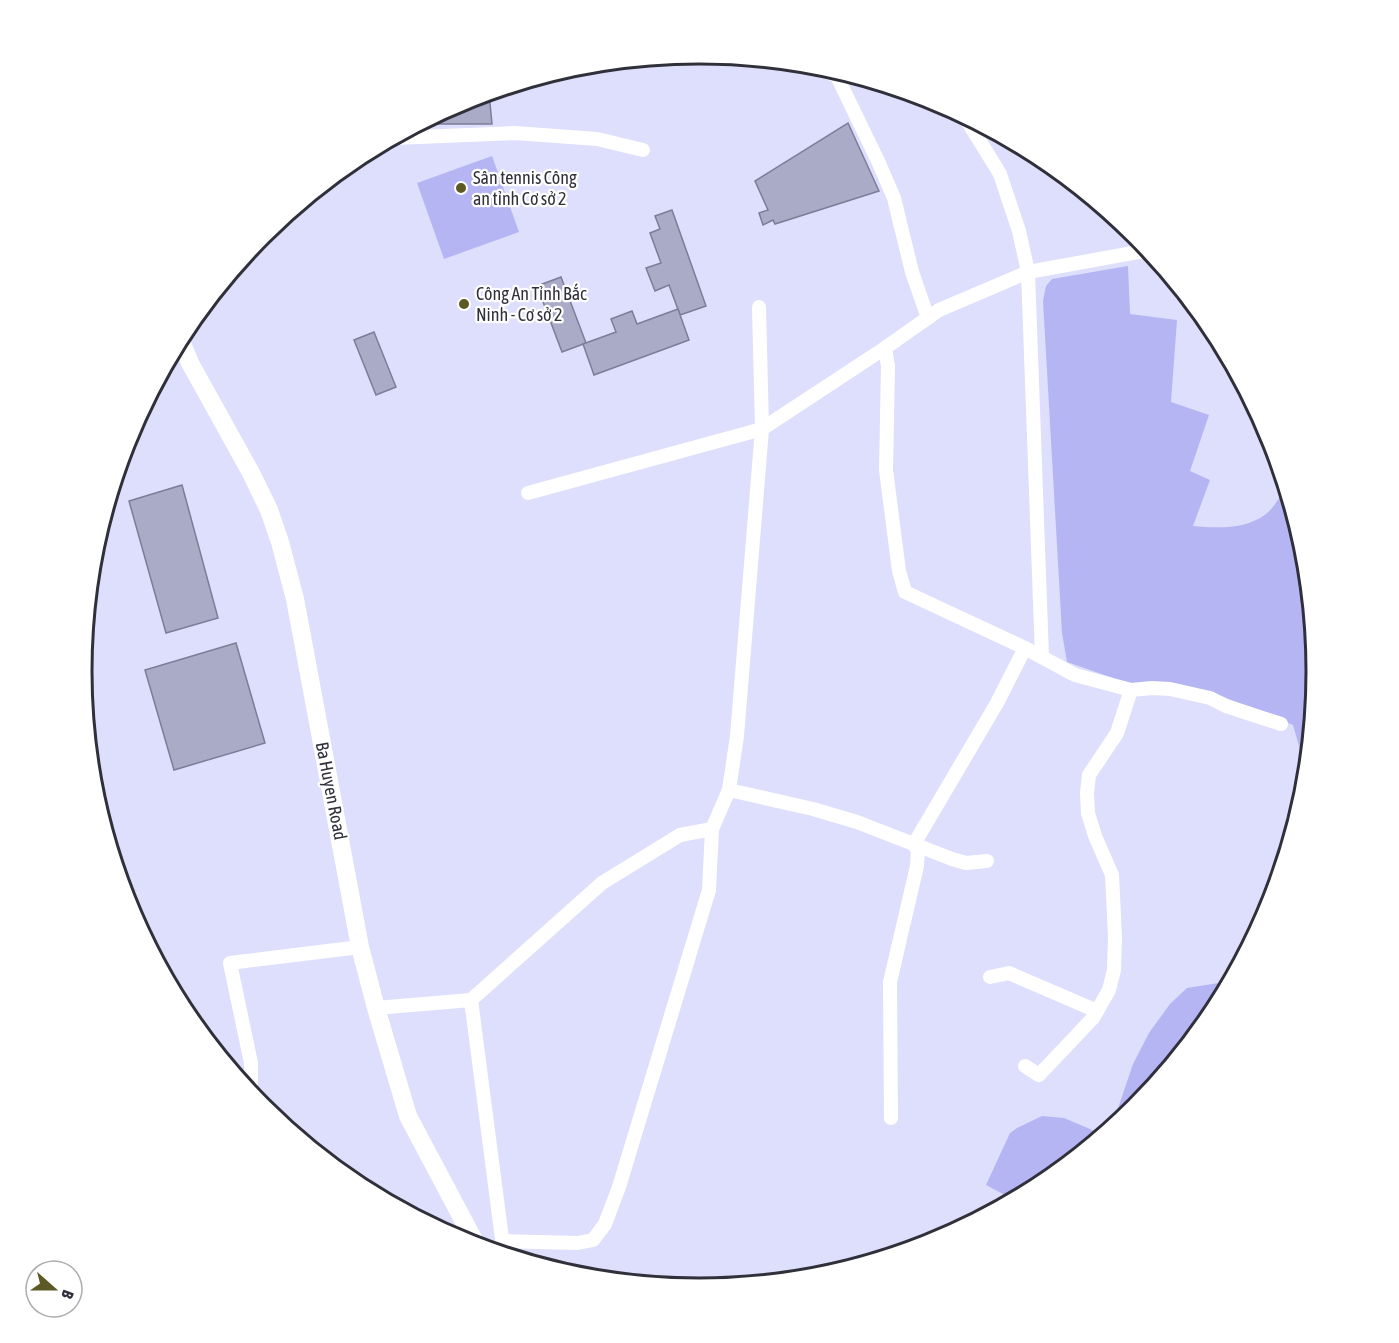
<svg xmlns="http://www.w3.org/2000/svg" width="1399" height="1343" viewBox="0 0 1399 1343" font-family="'Asap Condensed',sans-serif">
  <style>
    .green { fill: #b5b5f4 }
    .building { fill: #aaabc6; stroke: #7c7d97; stroke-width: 1.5 }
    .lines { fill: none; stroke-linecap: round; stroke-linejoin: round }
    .minor { stroke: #fff; stroke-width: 14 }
    .tertiary { stroke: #fff; stroke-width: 18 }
    .poi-dot { fill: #5d5925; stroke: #fff; stroke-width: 2 }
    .labels { text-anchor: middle; stroke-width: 4.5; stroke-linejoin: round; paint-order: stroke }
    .poi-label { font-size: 18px; fill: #30303b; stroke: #fff; text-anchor: start }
    .street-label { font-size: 18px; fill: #30303b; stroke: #fff }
    .rim { fill: none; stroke: #30303b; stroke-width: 3 }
  </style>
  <rect width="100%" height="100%" fill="#dedffc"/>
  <g class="green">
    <polygon points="492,156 519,232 444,259 417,183"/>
    <path d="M1128,266L1130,314L1177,320L1171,402L1209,415L1190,471L1210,480L1193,526C1217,528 1245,530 1266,514C1274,508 1280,496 1286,488L1305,551L1317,672L1307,774L1293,725L1211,692L1130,684L1067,662L1062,633L1043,301L1046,286L1052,279Z"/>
    <polygon points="1231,981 1213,1015 1136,1108 1111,1129 1133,1064 1149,1033 1170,1004 1187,988"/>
    <polygon points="1042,1116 1064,1118 1104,1135 1042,1185 1014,1200 986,1185 1010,1133 1017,1128"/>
  </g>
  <g class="building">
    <polygon points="489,93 492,124 425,124 425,121 464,101"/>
    <polygon points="848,123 879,191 775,224 773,220 763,225 759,213 768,210 755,181"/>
    <polygon points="672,210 706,306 680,315 669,285 655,291 646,268 661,263 650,233 660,229 655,216"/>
    <polygon points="561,277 586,343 562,352 537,286"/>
    <polygon points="678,309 689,340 594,375 583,344 616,332 611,319 632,311 637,324"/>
    <polygon points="374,332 396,387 376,395 354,340"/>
    <polygon points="182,485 218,618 166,633 129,501"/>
    <polygon points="236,643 265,743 174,770 145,670"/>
  </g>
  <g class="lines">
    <g class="minor">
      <polyline points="804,64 837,76"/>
      <polyline points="834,70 878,161 894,198 912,272 928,318"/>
      <polyline points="965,117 1000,174 1019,231 1028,272 1149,250"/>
      <polyline points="394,138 515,133 597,139 643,150"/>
      <polyline points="885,348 888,366 886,470 899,571 905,592 1025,648 1075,675 1131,690"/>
      <polyline points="528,493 762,429 759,307"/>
      <polyline points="729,790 813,809 857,822 952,859 966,863 987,861"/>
      <polyline points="914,844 997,703 1025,648"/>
      <polyline points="990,977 1009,973 1097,1011"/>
      <polyline points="376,1008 471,1000"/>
      <polyline points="1025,1066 1039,1075 1093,1018 1109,990 1114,970 1115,937 1112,875 1095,836 1088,813 1087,793 1089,775 1117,733 1131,690 1152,688 1170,689 1210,698 1226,706 1281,724"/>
      <polyline points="251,1093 251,1063 230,963 360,947"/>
      <polyline points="891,1118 890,982 917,866 918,851 914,844"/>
      <polyline points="502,1241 578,1243 593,1240 605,1224 619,1187 709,890 712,829"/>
      <polyline points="504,1254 471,1000 602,883 680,835 712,829 729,790 737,736 762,429 885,348 939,310 1028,272 1042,657"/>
    </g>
    <polyline class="tertiary" points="180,339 190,363 251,473 269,510 280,542 295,599 360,947 376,1008 408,1116 477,1246"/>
  </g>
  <g class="poi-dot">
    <circle cx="461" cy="188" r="6"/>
    <circle cx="464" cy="304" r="6"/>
  </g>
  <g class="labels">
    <g class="poi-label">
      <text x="473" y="184">Sân tennis Công<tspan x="473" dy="21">an tỉnh Cơ sở 2</tspan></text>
      <text x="476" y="300">Công An Tỉnh Bắc<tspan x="476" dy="21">Ninh - Cơ sở 2</tspan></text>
    </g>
    <g class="street-label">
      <text transform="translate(331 791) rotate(79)" y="6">Ba Huyen Road</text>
    </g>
  </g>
  <path d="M0 0H1399V1343H0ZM92 671a607 607 0 1 1 1214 0a607 607 0 1 1-1214 0Z" fill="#fff" fill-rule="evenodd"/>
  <path class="rim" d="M92 671a607 607 0 1 1 1214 0a607 607 0 1 1-1214 0Z"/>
  <g transform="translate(54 1289) rotate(111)"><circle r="28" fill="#ffffff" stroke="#acacb1" stroke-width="1.5"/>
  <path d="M0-4.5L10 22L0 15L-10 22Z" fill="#5d5925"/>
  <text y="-9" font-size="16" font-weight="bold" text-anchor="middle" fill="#30303b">B</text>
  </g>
</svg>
